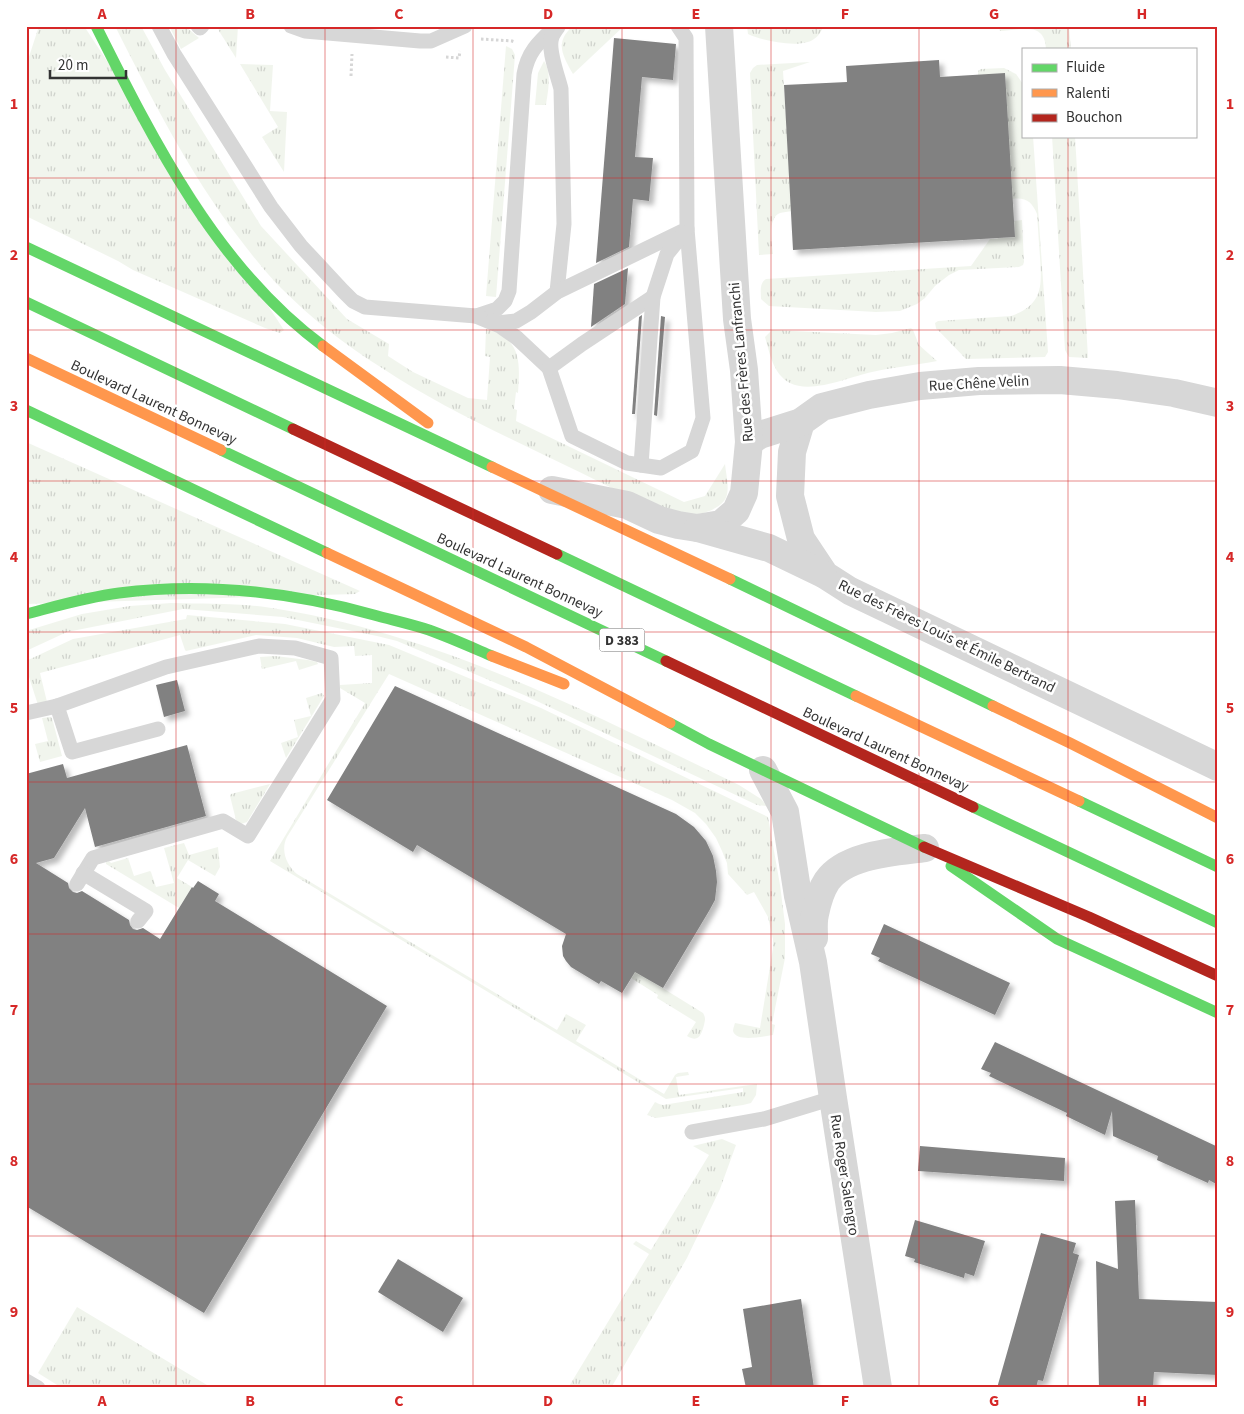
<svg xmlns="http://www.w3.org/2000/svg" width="1244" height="1414" viewBox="0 0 1244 1414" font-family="'Source Sans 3',sans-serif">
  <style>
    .grass { fill: url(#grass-tufts) }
    .building { fill: #818181; filter: url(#shadow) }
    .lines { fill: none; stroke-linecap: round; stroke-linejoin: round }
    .path { stroke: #d6d6d6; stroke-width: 3; stroke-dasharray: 2.5 2.5; stroke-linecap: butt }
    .lane { stroke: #d7d7d7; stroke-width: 15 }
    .street { stroke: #d7d7d7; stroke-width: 28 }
    .fast { stroke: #63d668; stroke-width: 11 }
    .slow { stroke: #ff974d; stroke-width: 11 }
    .jam { stroke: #b3261e; stroke-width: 11 }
    .grid { fill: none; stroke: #d62828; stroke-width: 1; stroke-opacity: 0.55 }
    .labels { text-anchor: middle; stroke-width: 5; stroke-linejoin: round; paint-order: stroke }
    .shield { fill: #fff; stroke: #707070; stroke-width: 1 }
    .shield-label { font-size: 14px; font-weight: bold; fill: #333 }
    .street-label { font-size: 15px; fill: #333; stroke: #fff }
    .neatline { fill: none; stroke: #d62828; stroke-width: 2 }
    .grid-label { font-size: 16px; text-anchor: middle; font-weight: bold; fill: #d62828 }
  </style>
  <defs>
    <pattern id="grass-tufts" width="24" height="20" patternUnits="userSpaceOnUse" patternTransform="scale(1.25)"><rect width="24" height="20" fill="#f1f5ed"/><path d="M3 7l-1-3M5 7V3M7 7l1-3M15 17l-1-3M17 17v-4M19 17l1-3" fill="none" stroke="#cfd2cc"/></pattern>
    <filter id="shadow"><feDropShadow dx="4.5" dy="4.5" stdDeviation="2.5" flood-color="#0004"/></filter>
  </defs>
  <rect width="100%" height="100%" fill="#fff"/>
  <g class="grass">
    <polygon points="39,26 84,26 284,330 280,333 265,328 133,270 118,261 26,216 26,66"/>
    <path d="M115,26H141L165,70L261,226L347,319L389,344L388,356L413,372L468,398L487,400L490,357L485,356L486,329C522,339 520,362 518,393L516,392L514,409L517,410L516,421L684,502L705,496L725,464C726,475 731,492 724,501C717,510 699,516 688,514C645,508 607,485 569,467C505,436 441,407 382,368C345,345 311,318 281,288C265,272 252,255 239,238C189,173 152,99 115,26Z"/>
    <polygon points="169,26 185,26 199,38 181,49"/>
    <polygon points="218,26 238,26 236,58 219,31"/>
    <path d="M573,26H624L573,74C563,56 554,42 573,26Z"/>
    <path d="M747,26H824C821,31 819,36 814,39C801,49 762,41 748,34Z"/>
    <path d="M999,26H1069L1071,49H1046C1045,21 1020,30 1000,31Z"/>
    <polygon points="506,46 512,49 515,55 496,297 486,296"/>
    <path d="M544,61C552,73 548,92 546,105H535L538,73Z"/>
    <path d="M810,62L783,71L792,211C788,212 783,212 780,213C767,218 772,243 773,254L759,255L750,73L753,68L757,65Z"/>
    <polygon points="240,64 273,65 270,111 287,112 284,172 262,137 278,127"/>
    <path d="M1004,68L1016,74L1023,84V136H1033L1048,352L1045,357L966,359L936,328L935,323L938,321L1011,316C1043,305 1042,286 1040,257C1039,243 1038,228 1037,214C1032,202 1026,197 1012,199L1005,73L978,75V71L981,69Z"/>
    <polygon points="1052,136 1075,136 1088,358 1069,357 1065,350"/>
    <path d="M1022,220L1024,262L1023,265L1019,267L959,270L949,275L935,286L925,298L917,304L900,311L876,312L769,306L761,299C761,292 759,283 766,279L971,266L990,239L1015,237L1014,221Z"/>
    <path d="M911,328L913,330L919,345L937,361C916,365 894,367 872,372C849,377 812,394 790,383C773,374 770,354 765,337L772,330L876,335L892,333Z"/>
    <polygon points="26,442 360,591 355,594 26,604"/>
    <path d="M171,603C202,604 234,603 265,607C434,631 587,712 739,785L761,799L767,806L757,805L524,695L397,641L377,636L283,617L183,609L67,632L26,651V631L82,614L130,606Z"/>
    <path d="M187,615L285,624L389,645L541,708L768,817L780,885L785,924V958L772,1024L775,1025L773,1035C765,1036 736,1043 733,1031C733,1029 734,1026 735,1023L760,1028L773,948V939L768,917L754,892L747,895L728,874L727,863L722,851L716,838L706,824L695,813L672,800L389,674L287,837C280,850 287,866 297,874L557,1030L566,1014L586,1025L576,1041L664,1094L675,1075L678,1073L688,1072L689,1075L676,1077L679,1095L757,1084L756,1095L751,1103L743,1105L656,1118L647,1115L655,1102L659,1104L663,1105L743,1092V1088L666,1099L270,861L365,703L340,688V685L372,683V655L355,656L354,646L334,647L297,638L256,635L186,651L185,650L180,635L40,673L47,702L38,705L29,677L26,678V661L73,639L186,619Z"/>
    <polygon points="275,656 308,660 317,662 318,664 299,670 296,661 262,669 260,657"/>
    <polygon points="322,693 324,696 286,758 281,743 298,737 294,720 311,716 306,698"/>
    <polygon points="50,717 52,718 62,756 40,762 35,744 48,741 42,718"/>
    <polygon points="270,784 247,822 241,824 236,820 230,796 231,794"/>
    <polygon points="184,843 189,855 218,847 220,867 215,876 188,860 177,878 192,887 179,908 106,864 106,862 109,861 111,863 128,858 134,876 150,871 151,872 156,887 174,883 164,848"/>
    <path d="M635,971L703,1013C706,1018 705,1020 704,1025C701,1035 699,1043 687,1036L696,1022L657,998L658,995L631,978Z"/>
    <polygon points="722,1139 736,1145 720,1189 687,1258 611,1388 568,1388 649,1254 633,1244 636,1241 651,1250 709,1155 693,1146"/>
    <polygon points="77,1307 207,1385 206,1388 62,1388 38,1373"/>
  </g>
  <g class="building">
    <polygon points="614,38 676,44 673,80 642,77 635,157 653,158 649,201 633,199 629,247 596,263"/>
    <polygon points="939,60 940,77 1005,73 1015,237 793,250 784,85 847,82 846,66"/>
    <polygon points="628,268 625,304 591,327 594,284"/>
    <polygon points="642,315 635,414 632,414 639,317"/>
    <polygon points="661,316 665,317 657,416 654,415"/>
    <polygon points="177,680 185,711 164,717 156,685"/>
    <polygon points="395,686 676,814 694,827 706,841 713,856 716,871 717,882 715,900 709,911 663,988 635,972 622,993 601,981 599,984 571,967 566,961 563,956 562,946 566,934 417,845 413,852 327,800"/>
    <polygon points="187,745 206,816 95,847 85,808 54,858 36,863 68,883 69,888 73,892 77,893 82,891 129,920 130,925 133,929 137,930 143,928 160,939 192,887 193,888 198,881 219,894 215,901 387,1006 204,1313 26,1206 26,774 63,764 67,778"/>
    <polygon points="884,924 1010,983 995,1015 878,961 880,958 871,954"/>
    <polygon points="995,1042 1218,1147 1218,1185 1209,1180 1208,1183 1157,1160 1158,1156 1113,1136 1112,1111 1105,1135 1066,1116 1067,1113 989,1076 991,1073 981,1069"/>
    <polygon points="920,1146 1065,1158 1064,1181 918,1171"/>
    <polygon points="1135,1200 1139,1299 1218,1302 1218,1375 1154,1372 1153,1388 1099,1388 1096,1261 1118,1269 1115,1201"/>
    <polygon points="915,1220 985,1241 974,1276 965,1273 964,1278 914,1262 915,1259 905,1256"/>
    <polygon points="1041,1233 1076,1243 1073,1253 1079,1255 1043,1381 1038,1380 1036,1388 997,1388"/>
    <polygon points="398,1259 463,1298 443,1332 378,1292"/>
    <polygon points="801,1299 814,1388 746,1388 742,1369 752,1367 743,1309"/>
  </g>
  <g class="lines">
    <g class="path">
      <polyline points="481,39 512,41 515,42"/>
      <polyline points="446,57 459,58 460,51"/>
      <polyline points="351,76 352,54"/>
    </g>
    <g class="lane">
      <path d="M159,26L174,54L271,207L301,246L343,291L353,301L365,307L476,316L497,309L505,301L509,291L524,74C528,51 539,42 556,26"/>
      <polyline points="198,26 200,28 202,26"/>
      <polyline points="291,26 305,31 420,41 431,41 465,26"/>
      <path d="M557,292L564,224L561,89C558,76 547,49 552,37C553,34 556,30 558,27"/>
      <polyline points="476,316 500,326 517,338 549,368 572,436 627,463 661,468 692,451 703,418 687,229"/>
      <polyline points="492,321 498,323 516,321 531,312 557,292 687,229 686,38 678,26"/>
      <polyline points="549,368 582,344 653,297"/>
      <polyline points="641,465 653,297 667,254 684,233"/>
      <polyline points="57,706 72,752 158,729"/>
      <polyline points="26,713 57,706 166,667 259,646 295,648 331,658 333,699 248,836 223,821 93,858 77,884"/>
      <polyline points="83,873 146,911 138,921"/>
      <polyline points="692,1132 764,1119 833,1098"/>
      <polyline points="26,1381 38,1388"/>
    </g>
    <g class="street">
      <polyline points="801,422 792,452 790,496 801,539 825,575 850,591 1218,767"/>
      <polyline points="749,442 760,435 801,422 822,407 869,395 920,386 979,381 1060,380 1117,385 1174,393 1218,403"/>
      <polyline points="552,490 627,505 659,520 678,525 697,528 721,524 736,511 744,493 749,442 744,370 737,319 719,26"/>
      <polyline points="698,528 769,548 823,574"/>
      <polyline points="763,770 785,812 798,896 813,962 833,1098 878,1388"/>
      <path d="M814,938C814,930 813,922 815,914C817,904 821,890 827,881C846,854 895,852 925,848"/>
    </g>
    <g class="fast">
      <path d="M96,26C154,142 217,268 323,346"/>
      <polyline points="26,247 492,467"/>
      <polyline points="26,302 293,429"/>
      <polyline points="26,410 327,553"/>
      <polyline points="221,450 666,661"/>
      <polyline points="557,554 856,696"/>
      <polyline points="730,579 993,706"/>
      <path d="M26,614C57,606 87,597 119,593C204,582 291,592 374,615C392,620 411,624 429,630C451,638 471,647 492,656"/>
      <polyline points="670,723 709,744 924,847"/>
      <polyline points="1079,801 1218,867"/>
      <polyline points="973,807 1218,923"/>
      <polyline points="951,866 1057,939 1218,1013"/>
    </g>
    <g class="slow">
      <polyline points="323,346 428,423"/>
      <polyline points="26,358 221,450"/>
      <polyline points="492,467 730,579"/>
      <polyline points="327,553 526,647 670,723"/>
      <polyline points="492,656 564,684"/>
      <polyline points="856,696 1079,801"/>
      <polyline points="993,706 1070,743 1218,818"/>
    </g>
    <g class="jam">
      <polyline points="293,429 557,554"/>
      <polyline points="666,661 973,807"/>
      <polyline points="924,847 1089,917 1218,976"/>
    </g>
  </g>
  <path class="grid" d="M176,26V1388M325,26V1388M473,26V1388M622,26V1388M771,26V1388M919,26V1388M1068,26V49M1068,136V1388M26,178H1218M26,330H1218M26,481H1218M26,632H1218M26,782H1218M26,934H1218M26,1084H1218M26,1236H1218"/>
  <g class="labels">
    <rect class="shield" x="599.5" y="628.5" width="45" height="23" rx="4"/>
    <g class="shield-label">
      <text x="622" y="645">D 383</text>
    </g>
    <g class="street-label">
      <text transform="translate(741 362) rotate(-95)" y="5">Rue des Frères Lanfranchi</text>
      <text transform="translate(979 383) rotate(-3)" y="5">Rue Chêne Velin</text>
      <text transform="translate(154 402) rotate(25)" y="5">Boulevard Laurent Bonnevay</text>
      <text transform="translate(520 575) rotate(25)" y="5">Boulevard Laurent Bonnevay</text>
      <text transform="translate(947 636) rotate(26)" y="5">Rue des Frères Louis et Émile Bertrand</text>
      <text transform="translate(886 749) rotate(25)" y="5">Boulevard Laurent Bonnevay</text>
      <text transform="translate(845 1175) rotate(81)" y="5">Rue Roger Salengro</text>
    </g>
  </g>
  <rect width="1244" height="1414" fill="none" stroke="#ffffff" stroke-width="55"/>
  <rect x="1022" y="48" width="175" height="90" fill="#ffffff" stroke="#adadad"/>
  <rect x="1032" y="64" width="25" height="8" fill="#63d668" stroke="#adadad"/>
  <text x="1066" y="72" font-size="15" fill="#333333">Fluide</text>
  <rect x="1032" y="89" width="25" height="8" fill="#ff974d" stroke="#adadad"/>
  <text x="1066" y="98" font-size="15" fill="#333333">Ralenti</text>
  <rect x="1032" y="114" width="25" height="8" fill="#b3261e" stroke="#adadad"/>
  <text x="1066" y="122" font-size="15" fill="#333333">Bouchon</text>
  <path d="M50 70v8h76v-8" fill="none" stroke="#333333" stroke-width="2.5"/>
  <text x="58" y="70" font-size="15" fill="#333333" stroke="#ffffff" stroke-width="4" paint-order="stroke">20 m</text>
  <rect x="28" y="28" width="1188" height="1358" class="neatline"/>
  <g class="grid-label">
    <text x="102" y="19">A</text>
    <text x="250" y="19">B</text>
    <text x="399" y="19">C</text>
    <text x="548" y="19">D</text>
    <text x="696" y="19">E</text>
    <text x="845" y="19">F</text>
    <text x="994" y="19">G</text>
    <text x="1142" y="19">H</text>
    <text x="14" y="109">1</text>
    <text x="1230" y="109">1</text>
    <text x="14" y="260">2</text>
    <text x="1230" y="260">2</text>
    <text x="14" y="411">3</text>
    <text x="1230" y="411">3</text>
    <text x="14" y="562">4</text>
    <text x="1230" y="562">4</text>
    <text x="14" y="713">5</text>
    <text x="1230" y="713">5</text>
    <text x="14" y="864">6</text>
    <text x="1230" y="864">6</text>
    <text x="14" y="1015">7</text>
    <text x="1230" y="1015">7</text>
    <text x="14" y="1166">8</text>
    <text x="1230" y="1166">8</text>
    <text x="14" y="1317">9</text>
    <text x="1230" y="1317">9</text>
    <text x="102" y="1406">A</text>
    <text x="250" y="1406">B</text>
    <text x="399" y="1406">C</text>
    <text x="548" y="1406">D</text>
    <text x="696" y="1406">E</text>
    <text x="845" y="1406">F</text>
    <text x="994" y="1406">G</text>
    <text x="1142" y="1406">H</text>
  </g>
</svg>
